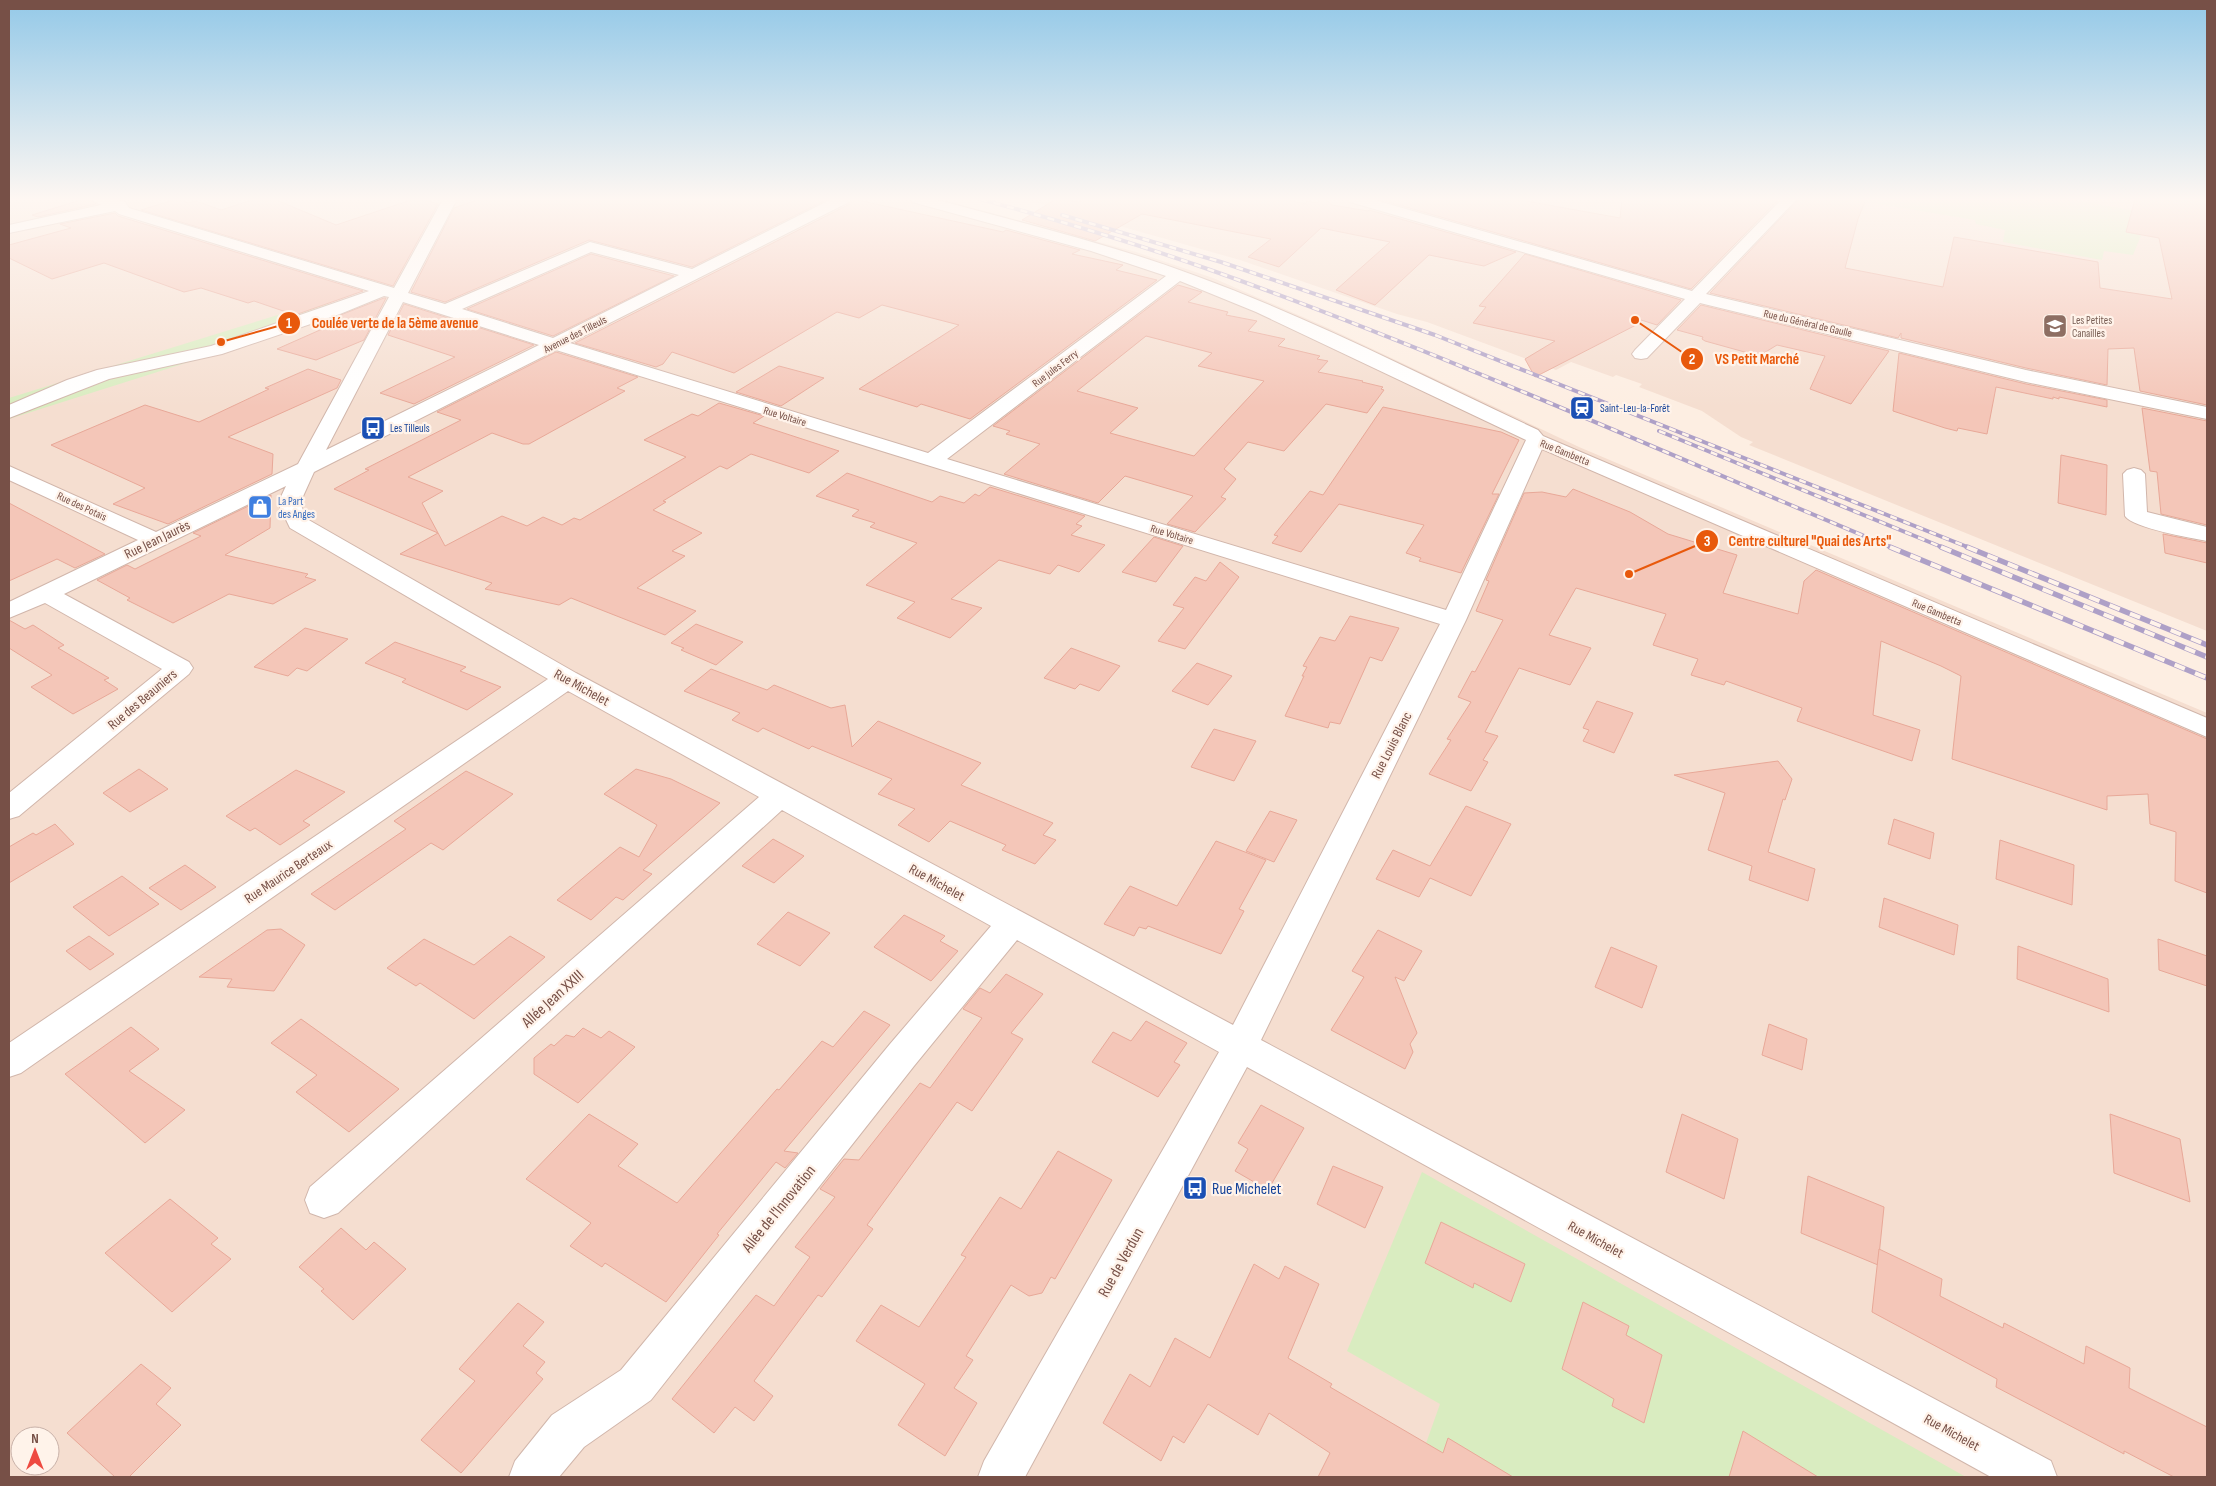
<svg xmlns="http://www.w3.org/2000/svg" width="2216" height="1486" viewBox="0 0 2216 1486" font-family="'Sofia Sans Condensed',sans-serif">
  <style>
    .residential { fill: #f5ded0; fill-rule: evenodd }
    .green { fill: #d9ecc0; fill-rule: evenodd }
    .building { fill: #f4c6b8; stroke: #e8a898; fill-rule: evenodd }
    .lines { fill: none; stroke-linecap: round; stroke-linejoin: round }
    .minor-casing { stroke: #d1b6ab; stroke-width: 2 }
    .minor { fill: #fff; fill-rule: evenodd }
    .rail-far1-casing { stroke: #aea0c7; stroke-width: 4 }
    .rail-casing { stroke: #aea0c7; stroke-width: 5.5 }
    .rail-far1 { stroke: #fff3ea; stroke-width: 2.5; stroke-dasharray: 7; stroke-linecap: butt }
    .rail { stroke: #fff3ea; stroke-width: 4; stroke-dasharray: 11; stroke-linecap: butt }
    .labels { text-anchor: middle; stroke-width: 4.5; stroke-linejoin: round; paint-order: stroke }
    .far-education-label { font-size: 11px; fill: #785e54; stroke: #fff3ea; text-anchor: start }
    .far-street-label { font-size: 11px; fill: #775047; stroke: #fff3ea }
    .far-transit-label { font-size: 11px; fill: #164399; stroke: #fff3ea; text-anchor: start }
    .far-shop-label { font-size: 11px; fill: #366cbe; stroke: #fff3ea; text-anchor: start }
    .street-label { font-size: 14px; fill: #775047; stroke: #fff3ea }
    .near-street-label { font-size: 16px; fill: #775047; stroke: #fff3ea }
    .near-transit-label { font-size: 16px; fill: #164399; stroke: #fff3ea; text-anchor: start }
    .leader { fill: none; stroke: #e8590c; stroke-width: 2 }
    .callout-dot { fill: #e8590c; stroke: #fff3ea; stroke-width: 2 }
    .mark-label { font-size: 15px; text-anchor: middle; font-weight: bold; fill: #fff }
    .callout-label { font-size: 15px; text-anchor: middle; font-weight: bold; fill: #e8590c; stroke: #fff3ea; stroke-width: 4.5; stroke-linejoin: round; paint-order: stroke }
  </style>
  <rect width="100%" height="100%" fill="#fdeee2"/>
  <g class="residential">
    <path d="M9,199H940L1136,252L1213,278L1328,328L1579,447L2207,713V1477H9ZM20,1436H50V1466H20Z"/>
    <polygon points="1024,199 2207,199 2207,631 1749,445 1753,442 1741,437 1702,411 1639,387 1642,384 1616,375 1613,377 1571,362 1556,370 1427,322 1397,314 1240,260"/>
  </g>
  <g class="green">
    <polygon points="1848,199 2072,199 2140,212 2142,233 2133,255 2104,251 2102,260 2003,242 2005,230 1976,224 1975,220"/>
    <polygon points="320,302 328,303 329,309 347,312 9,419 9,398"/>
    <path d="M1422,1172L1966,1477H1513L1449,1439L1433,1477H1414L1440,1404L1347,1351ZM1441,1222L1488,1247L1472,1288L1425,1263ZM1495,1248L1525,1264L1511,1302L1481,1287ZM1626,1335L1662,1355L1644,1423L1612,1406L1616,1392L1587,1384L1562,1369L1564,1364Z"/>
  </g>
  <g class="building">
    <polygon points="84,199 89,199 96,204 38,217 32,215"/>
    <polygon points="177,199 188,203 196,201 221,210 255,199 274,199 336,225 414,199 422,199 438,204 393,286 141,210"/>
    <polygon points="480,199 828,199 692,267 589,240 445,302 411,292 454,208"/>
    <polygon points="853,199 1003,232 1006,230 1080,250 1072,254 1123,265 1116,270 1157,280 970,419 921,404 917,407 859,389 959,325 882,305 859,318 837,312 734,373 672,352 663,364 656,367 575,343 850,204"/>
    <polygon points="1056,199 1079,202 1083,199 1283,199 1306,204 1307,201 1317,203 1321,199 1326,199 1332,205 1368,211 1369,210 1516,252 1484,266 1429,255 1375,305 1336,290 1390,242 1321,228 1279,267 1248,257 1271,239 1142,214 1095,241 1022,220"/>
    <polygon points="1378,199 1515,199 1620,218 1622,199 1779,199 1691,289"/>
    <polygon points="1799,199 1866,199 1858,219 1845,268 1943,287 1954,237 2098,262 2100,288 2172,299 2159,238 2126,232 2135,199 2207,199 2207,405 2140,391 2134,348 2108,349 2107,385 2026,368 1901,338 1901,333 1898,338 1710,293"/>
    <polygon points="115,213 118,216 363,291 295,315 254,301 248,303 201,288 184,292 104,263 52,279 9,258 9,245 71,228 60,224"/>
    <polygon points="591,254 674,276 553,336 467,309"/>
    <polygon points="1525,254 1681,300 1657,325 1641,320 1636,325 1535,377 1525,359 1555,341 1473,323 1486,307 1479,306"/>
    <path d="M1178,285L1202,292L1188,302L1228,312L1226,315L1257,321L1248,331L1285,339L1278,346L1320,356L1317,359L1328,361L1318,372L1363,381L1362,382L1383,387L1381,389L1384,390L1367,413L1326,404L1284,451L1248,442L1224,469L1236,479L1221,497L1226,499L1195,532L1167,524L1193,496L1125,476L1098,503L1004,474L1040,444L1006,434L1010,431L993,426ZM1146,336L1212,353L1198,366L1264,381L1194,456L1110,433L1138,408L1077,391Z"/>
    <polygon points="384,298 386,298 364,340 316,360 277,349 329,326 320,323"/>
    <polygon points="404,304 534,345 414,404 380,393 455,357 388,335"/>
    <polygon points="1701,305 1889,351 1851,404 1810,389 1825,356 1777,345 1759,356 1705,341 1702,339 1703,337 1677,330"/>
    <polygon points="556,352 638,377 617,388 625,391 529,444 523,444 492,433 408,477 443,491 422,503 445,546 502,516 527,526 543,517 562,525 574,518 580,520 686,457 644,440 692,414 698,416 719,403 764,416 753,423 839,451 809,473 751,454 727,469 720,466 663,501 666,502 653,510 702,533 672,551 685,556 637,588 696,611 665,635 571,598 559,605 485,589 492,583 400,554 438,533 334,489 369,470 365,469 461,420 437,412"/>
    <polygon points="1899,353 2026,384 2107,400 2107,407 2059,397 2059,399 2053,397 2053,399 1996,387 1987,434 1958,428 1957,431 1945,428 1893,411"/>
    <polygon points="779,366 824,378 781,406 736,392"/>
    <polygon points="308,369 341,380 337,388 228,437 273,454 272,474 168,524 113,504 145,488 51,445 145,405 199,422 269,389 265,388"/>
    <polygon points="1383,407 1501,432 1519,440 1492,494 1499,494 1461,573 1419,561 1421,558 1406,553 1424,525 1339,504 1301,552 1272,543 1278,536 1274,535 1310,491 1323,495"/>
    <polygon points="2142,408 2207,421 2207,525 2161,514 2157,472 2150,471"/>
    <polygon points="2061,455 2107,465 2106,515 2058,503"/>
    <polygon points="847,473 932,502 940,496 964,503 975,494 979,496 990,487 1085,516 1076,524 1082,526 1071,535 1105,545 1079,572 1058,565 1050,574 999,560 951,599 982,608 950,638 897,618 915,602 866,585 917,543 870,527 875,523 852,516 859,510 816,496"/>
    <polygon points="1573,489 1630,512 1668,534 1737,555 1723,593 1798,614 1804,581 1816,570 2207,739 2207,893 2175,881 2176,832 2150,824 2148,794 2107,796 2107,810 1952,759 1961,676 1941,666 1881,641 1873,715 1920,730 1912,761 1797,721 1802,708 1726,681 1724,685 1691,675 1698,659 1653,645 1666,614 1576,588 1549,635 1591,648 1570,685 1519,668 1485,732 1498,736 1483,760 1488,762 1471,791 1429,774 1451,740 1447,739 1471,702 1458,697 1472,671 1475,672 1503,620 1476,611 1489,581 1486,580 1524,493 1542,492 1566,497"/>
    <polygon points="271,495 270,528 225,555 308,574 305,577 316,580 273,604 229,594 173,623 127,600 130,598 97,580 127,565 135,569 201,536 193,533"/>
    <polygon points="9,503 105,554 75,568 57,559 9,581"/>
    <polygon points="2163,534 2207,543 2207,563 2165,553"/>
    <polygon points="1154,537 1183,546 1156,582 1122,572"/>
    <polygon points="1220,562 1239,577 1185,649 1158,641 1184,608 1173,605 1195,577 1206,581"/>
    <polygon points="1350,616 1399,628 1382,661 1370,657 1340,724 1330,722 1328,728 1285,716 1304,676 1302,676 1307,667 1303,666 1320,637 1335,641"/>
    <polygon points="9,620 25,629 33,625 64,645 58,648 109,678 104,680 118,689 73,714 31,687 52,675 9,648"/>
    <polygon points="696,624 743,642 716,665 681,650 684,648 671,643"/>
    <polygon points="305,628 348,639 307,671 297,668 288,676 254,667"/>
    <polygon points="395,642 466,667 460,671 501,687 467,710 402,682 406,679 365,663"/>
    <polygon points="1071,648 1120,666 1099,691 1080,684 1075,689 1044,678"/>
    <polygon points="1197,663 1232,676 1208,705 1172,691"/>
    <polygon points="711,669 767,690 774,685 831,708 845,705 852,747 878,721 981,763 961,785 1053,823 1043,835 1056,840 1035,864 1002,850 1006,845 950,821 929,842 898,825 915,809 878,794 892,779 812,746 809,749 763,728 758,732 732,720 740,713 684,691"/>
    <polygon points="1597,701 1633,713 1614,753 1583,741 1589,730 1583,728"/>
    <polygon points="1214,729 1256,741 1234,781 1191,767"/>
    <polygon points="1778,761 1792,779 1785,800 1783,799 1768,852 1815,869 1808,901 1749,880 1752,866 1708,850 1725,793 1674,775"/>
    <polygon points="139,769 168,789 130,812 103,793"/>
    <polygon points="636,769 671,779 720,803 643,870 652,874 623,900 616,897 591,920 557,900 620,847 639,857 657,825 604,794"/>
    <polygon points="296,770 345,792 303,821 310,825 280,845 255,828 250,831 226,816"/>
    <polygon points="466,771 513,794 443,850 431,843 335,910 311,894 406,829 394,821"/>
    <polygon points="1466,806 1511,824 1471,896 1430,878 1419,897 1376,879 1393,850 1430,866"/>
    <polygon points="1270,811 1297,820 1274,862 1246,851"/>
    <polygon points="1894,819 1934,833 1930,859 1888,844"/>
    <polygon points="55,824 74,844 9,883 9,847 33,833 36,835"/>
    <polygon points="773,839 804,856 774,883 742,866"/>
    <polygon points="2000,840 2074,865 2072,905 1996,879"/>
    <polygon points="1216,841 1266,860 1239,909 1244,911 1221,954 1148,926 1146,929 1139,927 1134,936 1104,924 1130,886 1177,906"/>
    <polygon points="185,865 216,887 181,910 149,888"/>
    <polygon points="122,876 159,904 109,936 73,907"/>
    <polygon points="1884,898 1958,925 1954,955 1879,927"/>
    <polygon points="788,912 830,933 800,966 757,944"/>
    <polygon points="904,915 945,936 940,941 958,951 931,981 874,947"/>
    <polygon points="281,929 305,945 274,991 227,987 232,979 199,977 267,930"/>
    <polygon points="1378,930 1422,951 1404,981 1395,977 1417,1033 1410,1044 1413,1052 1405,1069 1331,1030 1364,977 1352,971"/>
    <polygon points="89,936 114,954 90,970 66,951"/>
    <polygon points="510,936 545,957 474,1019 420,983 416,986 387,968 424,939 474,965"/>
    <polygon points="2158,939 2207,956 2207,986 2159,970"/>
    <polygon points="2018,946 2108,979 2109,1012 2017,979"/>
    <polygon points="1611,947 1657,966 1642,1008 1595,987"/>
    <polygon points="1006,974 1043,994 1011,1033 1023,1039 972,1111 957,1102 867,1225 873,1229 822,1297 818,1295 754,1381 773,1396 754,1421 735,1407 714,1433 672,1399 756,1295 774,1306 810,1257 795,1247 835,1197 820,1189 844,1159 859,1160 920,1083 930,1088 982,1018 963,1009 980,988 990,993"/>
    <polygon points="864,1011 890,1025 784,1151 798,1153 785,1168 776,1162 717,1234 719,1235 666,1302 605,1263 602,1267 570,1246 591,1223 526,1179 589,1114 638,1144 618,1166 677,1203 777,1089 779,1090 822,1041 833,1047"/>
    <polygon points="301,1019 399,1089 349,1132 296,1092 317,1075 271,1043"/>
    <polygon points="1146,1021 1187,1043 1174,1062 1180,1065 1158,1097 1092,1062 1113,1032 1131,1041"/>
    <polygon points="1769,1024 1807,1039 1802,1070 1762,1055"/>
    <polygon points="131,1027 159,1049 129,1071 185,1110 145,1143 65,1074"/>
    <polygon points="583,1028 601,1038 609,1031 635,1047 578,1103 534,1074 534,1058 551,1044 554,1046 566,1035 574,1037"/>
    <polygon points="1261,1105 1304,1128 1268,1190 1235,1171 1248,1149 1238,1143"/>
    <polygon points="1682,1114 1738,1139 1724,1199 1666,1172"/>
    <polygon points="2110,1114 2180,1139 2190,1202 2114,1173"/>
    <polygon points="1058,1151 1112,1180 1055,1279 1051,1277 1042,1293 1029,1296 1011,1285 966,1356 973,1360 954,1388 977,1403 945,1456 898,1425 925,1384 856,1341 881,1305 919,1327 966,1257 961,1255 1000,1197 1021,1209"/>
    <polygon points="1333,1166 1383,1187 1365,1228 1317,1204"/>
    <polygon points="1808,1176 1884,1207 1878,1265 1801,1233"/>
    <polygon points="170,1199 218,1238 211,1244 231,1259 172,1312 105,1253"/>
    <polygon points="1441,1222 1525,1264 1511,1302 1474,1283 1473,1288 1425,1263"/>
    <polygon points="341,1228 366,1250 374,1242 406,1269 353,1320 321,1291 324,1289 299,1267"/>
    <polygon points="1879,1249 1942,1279 1940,1296 2003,1328 2004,1323 2084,1364 2086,1346 2130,1368 2129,1388 2207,1427 2207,1477 2174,1477 2124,1451 2124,1454 1996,1387 1997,1379 1872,1312"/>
    <polygon points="1254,1264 1279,1279 1285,1266 1319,1284 1288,1358 1332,1384 1330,1387 1443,1453 1448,1438 1513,1477 1318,1477 1330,1453 1269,1413 1258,1435 1208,1404 1184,1443 1173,1436 1161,1461 1103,1423 1130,1374 1150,1387 1175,1338 1210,1358"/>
    <polygon points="1583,1302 1629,1326 1626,1335 1662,1355 1644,1423 1612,1406 1614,1399 1562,1369"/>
    <polygon points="518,1303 544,1322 523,1346 545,1362 536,1373 543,1379 461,1473 421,1440 475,1381 459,1369"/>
    <polygon points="141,1364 171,1388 156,1404 181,1425 129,1477 115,1477 67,1433"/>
    <polygon points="1743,1431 1818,1477 1729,1477"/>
  </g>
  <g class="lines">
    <defs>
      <g id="minor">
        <path d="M91,199H112L125,202L129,208L394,288L443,199H457L408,293L445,304L590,242L692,269L832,199H851L849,202L570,343L928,453L1166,276L1091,251L912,202L910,199H934C1022,223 1111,244 1196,276C1313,319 1425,377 1538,430L1543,436L2207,718V737L1542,449L1466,620L1261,1040L2051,1461L2057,1477H1991L1247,1067L1025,1477H978L984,1461L1219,1052L1017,940L914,1066L651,1400L584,1447L559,1477H509L515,1461L552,1415L621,1370L890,1044L991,926L782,810L338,1213L324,1218L310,1213L305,1200L310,1187L759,797L568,691L21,1073L9,1077V1043L548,679L290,528L278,503L286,486L64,594L189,662L193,668L189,674L19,816L9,819V793L162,669L45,603L9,618V602L138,540L9,480V466L156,532L298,464L389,297L384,296L340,314L222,354L109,379L9,418V405L67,380L97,370L211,346L369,291L119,214L115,211L9,233V225L101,205ZM591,252L679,275L553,338L462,309ZM1180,281L1256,312L1526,440L1446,610L947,459ZM403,302L539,345L326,450ZM556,350L1440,624L1233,1025L576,673L307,519L300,503L314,472Z"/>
        <polygon points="1348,199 1371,199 1692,291 1782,199 1797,199 1706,294 2026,370 2207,407 2207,419 2026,382 1700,303 1647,358 1641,359 1635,358 1632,354 1635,350 1685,299 1350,202"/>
        <path d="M2134,468L2141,470L2145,474L2147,512L2207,527V541C2191,538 2133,528 2125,516L2123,474L2127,470Z"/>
      </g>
    </defs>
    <use href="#minor" class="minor-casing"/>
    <use href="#minor" class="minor"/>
    <defs>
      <g id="rail-far1">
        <path d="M980,199C1061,221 1141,245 1219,273C1448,355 1669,455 1893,548"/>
        <polyline points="1062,215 1221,262 1435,335 1970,548"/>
        <polyline points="1659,431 1944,548"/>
      </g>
      <g id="rail">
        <polyline points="1890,547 2207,678"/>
        <polyline points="1941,547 2207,657"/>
        <polyline points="1967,547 2207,645"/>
      </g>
    </defs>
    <use href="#rail-far1" class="rail-far1-casing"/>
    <use href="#rail" class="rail-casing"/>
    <use href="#rail-far1" class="rail-far1"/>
    <use href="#rail" class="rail"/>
  </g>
  <linearGradient id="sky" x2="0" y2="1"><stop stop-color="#94c9e8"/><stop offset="0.49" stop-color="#fef7f2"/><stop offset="1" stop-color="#fef7f2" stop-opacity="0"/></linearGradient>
  <rect width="2216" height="407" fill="url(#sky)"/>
  <defs>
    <symbol id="school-square" viewBox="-11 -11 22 22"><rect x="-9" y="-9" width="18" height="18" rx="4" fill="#8d6e63" stroke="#fff3ea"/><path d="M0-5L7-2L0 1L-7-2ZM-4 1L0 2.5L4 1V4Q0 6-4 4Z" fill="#fff"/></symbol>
    <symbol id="station-square" viewBox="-11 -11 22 22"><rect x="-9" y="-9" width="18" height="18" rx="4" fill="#1a4fb4" stroke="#fff3ea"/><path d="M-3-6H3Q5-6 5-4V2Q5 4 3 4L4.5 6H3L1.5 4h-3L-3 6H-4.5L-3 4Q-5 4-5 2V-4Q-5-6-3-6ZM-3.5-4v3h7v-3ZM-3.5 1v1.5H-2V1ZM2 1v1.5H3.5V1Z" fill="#fff"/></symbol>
    <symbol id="bus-square" viewBox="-11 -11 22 22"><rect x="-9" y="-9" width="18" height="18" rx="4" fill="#1a4fb4" stroke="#fff3ea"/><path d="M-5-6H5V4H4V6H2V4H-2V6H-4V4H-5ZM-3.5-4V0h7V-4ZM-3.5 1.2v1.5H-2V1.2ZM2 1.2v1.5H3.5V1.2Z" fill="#fff"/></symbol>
    <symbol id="shop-square" viewBox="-11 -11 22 22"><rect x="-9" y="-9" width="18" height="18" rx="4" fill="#3f7fe0" stroke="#fff3ea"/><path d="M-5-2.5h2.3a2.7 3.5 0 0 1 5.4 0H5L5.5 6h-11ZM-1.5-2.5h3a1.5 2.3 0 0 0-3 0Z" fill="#fff"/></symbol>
  </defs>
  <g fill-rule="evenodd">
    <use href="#school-square" x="2041" y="312" width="28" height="28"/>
    <use href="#station-square" x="1568" y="394" width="28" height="28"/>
    <use href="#bus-square" x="359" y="414" width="28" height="28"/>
    <use href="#shop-square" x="246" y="493" width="28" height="28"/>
    <use href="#bus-square" x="1181" y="1174" width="28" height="28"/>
  </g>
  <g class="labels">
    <g class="far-education-label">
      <text x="2072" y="324">Les Petites<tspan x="2072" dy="13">Canailles</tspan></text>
    </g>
    <g class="far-street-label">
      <text transform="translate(1808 323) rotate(13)" y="4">Rue du Général de Gaulle</text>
      <text transform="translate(575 334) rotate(-27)" y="4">Avenue des Tilleuls</text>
      <text transform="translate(1055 368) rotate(-37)" y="4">Rue Jules Ferry</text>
      <text transform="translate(785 416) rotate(17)" y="4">Rue Voltaire</text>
      <text transform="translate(1565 452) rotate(22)" y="4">Rue Gambetta</text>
      <text transform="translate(82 506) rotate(25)" y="4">Rue des Potais</text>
      <text transform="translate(1172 534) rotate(17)" y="4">Rue Voltaire</text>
      <text transform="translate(1937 612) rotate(23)" y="4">Rue Gambetta</text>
    </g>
    <g class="far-transit-label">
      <text x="1600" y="412">Saint-Leu-la-Forêt</text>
      <text x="390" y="432">Les Tilleuls</text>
    </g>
    <g class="far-shop-label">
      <text x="278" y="505">La Part<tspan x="278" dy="13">des Anges</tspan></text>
    </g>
    <g class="street-label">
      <text transform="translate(157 539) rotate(-26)" y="5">Rue Jean Jaurès</text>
      <text transform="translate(582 687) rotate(29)" y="5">Rue Michelet</text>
      <text transform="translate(142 699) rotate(-40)" y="5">Rue des Beauniers</text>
      <text transform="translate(1391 745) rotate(-63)" y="5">Rue Louis Blanc</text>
      <text transform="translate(288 871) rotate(-34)" y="5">Rue Maurice Berteaux</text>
      <text transform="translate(937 882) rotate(29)" y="5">Rue Michelet</text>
      <text transform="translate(1596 1239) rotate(29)" y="5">Rue Michelet</text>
      <text transform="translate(1952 1432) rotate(29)" y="5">Rue Michelet</text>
    </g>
    <g class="near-street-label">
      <text transform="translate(552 998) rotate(-42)" y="6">Allée Jean XXIII</text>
      <text transform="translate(778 1208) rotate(-51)" y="6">Allée de l'Innovation</text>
      <text transform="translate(1120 1262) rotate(-61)" y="6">Rue de Verdun</text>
    </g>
    <g class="near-transit-label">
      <text x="1212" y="1194">Rue Michelet</text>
    </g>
  </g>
  <path class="leader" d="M221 342L289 323M1635 320L1692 359M1629 574L1707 541"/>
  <g class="callout-dot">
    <circle cx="221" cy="342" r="5"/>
    <circle cx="1635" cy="320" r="5"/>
    <circle cx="1629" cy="574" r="5"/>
    <circle cx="289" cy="323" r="12"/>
    <circle cx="1692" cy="359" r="12"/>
    <circle cx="1707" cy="541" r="12"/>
  </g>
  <g class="mark-label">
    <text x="289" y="328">1</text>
    <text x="1692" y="364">2</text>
    <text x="1707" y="546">3</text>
  </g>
  <g class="callout-label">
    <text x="395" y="328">Coulée verte de la 5ème avenue</text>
    <text x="1757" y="364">VS Petit Marché</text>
    <text x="1810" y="546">Centre culturel "Quai des Arts"</text>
  </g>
  <rect width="2216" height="1486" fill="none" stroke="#775047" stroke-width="20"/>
  <g transform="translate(35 1451)"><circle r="24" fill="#fff3ea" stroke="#c9b2a9"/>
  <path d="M0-4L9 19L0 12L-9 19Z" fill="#ee4940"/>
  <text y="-8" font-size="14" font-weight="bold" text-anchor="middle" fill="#775047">N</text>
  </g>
</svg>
